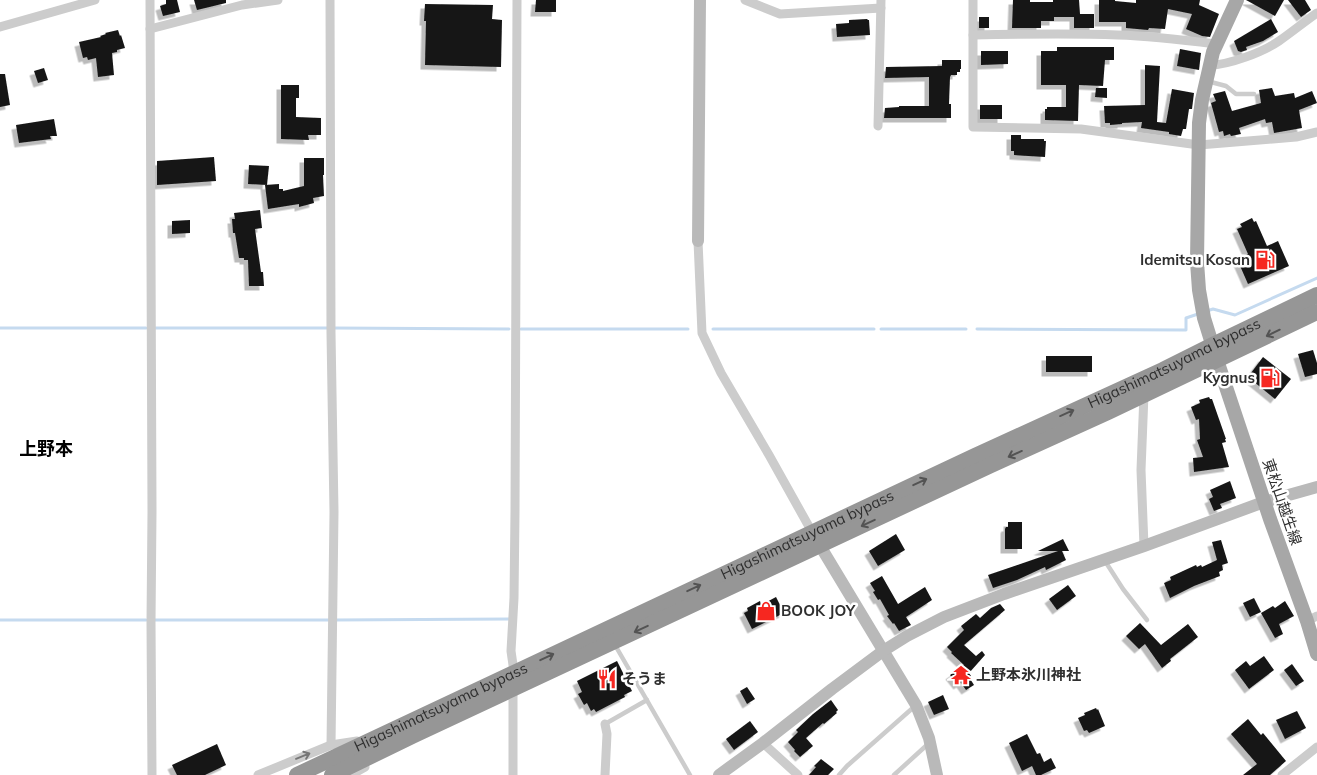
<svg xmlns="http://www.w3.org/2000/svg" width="1317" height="775" viewBox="0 0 1317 775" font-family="Mulish,'Noto Sans JP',sans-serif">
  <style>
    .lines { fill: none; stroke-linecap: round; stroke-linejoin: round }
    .stream { stroke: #c5daef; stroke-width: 3 }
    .building { fill: #161616; filter: url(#shadow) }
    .lane { stroke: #ccc; stroke-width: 4.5 }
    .street { stroke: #ccc; stroke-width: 9 }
    .secondary { stroke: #b9b9b9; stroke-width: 12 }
    .primary { stroke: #a7a7a7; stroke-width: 14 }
    .highway { stroke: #969696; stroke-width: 16 }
    .oneway { stroke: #535353 }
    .oneway2 { stroke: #767676 }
    .labels { text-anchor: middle; stroke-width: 5; stroke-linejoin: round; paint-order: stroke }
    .poi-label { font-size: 15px; font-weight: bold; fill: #2f2f2f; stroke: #fff; text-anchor: start }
    .street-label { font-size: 15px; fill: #2f2f2f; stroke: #fff }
    .quarter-label { font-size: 18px; font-weight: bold; fill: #000; stroke: #fff }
  </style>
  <defs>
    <filter id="shadow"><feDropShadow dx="-4.5" dy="4.5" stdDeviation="0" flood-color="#0004"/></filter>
  </defs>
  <rect width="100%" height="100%" fill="#fff"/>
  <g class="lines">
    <g class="stream">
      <polyline points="1207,311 1213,309 1235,315 1317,278"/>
      <polyline points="0,328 146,328"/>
      <polyline points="153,328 327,328"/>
      <polyline points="333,328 509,329"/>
      <polyline points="521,329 688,329"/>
      <polyline points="713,329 874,329"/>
      <polyline points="881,329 966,329"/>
      <polyline points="977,329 1186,330 1186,318 1198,314"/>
      <polyline points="0,620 146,620"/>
      <polyline points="153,620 329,620"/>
      <polyline points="335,620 510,619"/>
    </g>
  </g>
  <g class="building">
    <polygon points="166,0 177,0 180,12 163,16 160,6 166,4"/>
    <polygon points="194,0 226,0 226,3 197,10"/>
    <polygon points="536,0 556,0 556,12 535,12"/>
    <polygon points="1013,0 1030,0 1030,2 1053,2 1053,0 1079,0 1080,14 1094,14 1094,28 1074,28 1074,17 1054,17 1054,21 1041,21 1041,28 1012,28"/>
    <polygon points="1099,0 1115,0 1115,1 1136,3 1136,0 1200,0 1199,5 1219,14 1210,37 1202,36 1186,29 1192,14 1168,9 1165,29 1149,28 1148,30 1126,28 1126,22 1099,22"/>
    <polygon points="1246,0 1284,0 1275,16"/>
    <polygon points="1288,0 1305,0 1311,10 1301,17"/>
    <polygon points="425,4 493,5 492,19 502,20 501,67 425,65 426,21 424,21"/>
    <rect x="979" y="17" width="10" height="11"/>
    <polygon points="867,19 868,20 869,20 870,35 837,37 836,24 849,23 849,20"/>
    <polygon points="1271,19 1278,32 1263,41 1246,47 1247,50 1241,52 1238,51 1234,41"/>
    <polygon points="118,30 120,36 121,35 125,48 117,50 117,52 112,53 114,75 98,77 96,58 88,60 87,57 83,58 79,42 101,37 100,36 106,34 105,33"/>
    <polygon points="1057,47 1114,47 1114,60 1105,60 1103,86 1079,85 1078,121 1045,120 1045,109 1047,109 1047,107 1066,107 1066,85 1041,85 1041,51 1057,51"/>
    <polygon points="1180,49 1201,53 1199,70 1177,66"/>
    <polygon points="981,51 1008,51 1008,64 981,65"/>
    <polygon points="942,60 961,60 961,69 960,69 960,72 957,72 957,75 951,75 950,77 949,104 951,104 951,118 884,118 885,108 899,107 899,106 929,106 929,77 885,78 886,67 942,66"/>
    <polygon points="1145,65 1160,66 1157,122 1166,123 1172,89 1194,93 1192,109 1189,109 1186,129 1183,129 1181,136 1169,134 1169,132 1141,128 1142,122 1122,123 1122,124 1110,125 1110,123 1105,123 1104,106 1145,105"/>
    <polygon points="44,68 48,80 38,83 34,71"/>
    <polygon points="0,74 5,74 10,105 0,107"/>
    <polygon points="281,85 299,85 299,98 296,98 296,117 321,118 321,135 308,135 309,140 281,139"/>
    <polygon points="1096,88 1107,88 1107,98 1095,97"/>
    <polygon points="1272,88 1275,96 1294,93 1295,98 1312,91 1317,103 1299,110 1302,128 1274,133 1272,122 1266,123 1265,119 1239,128 1241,134 1231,136 1230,134 1224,136 1223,131 1219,132 1211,103 1216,101 1213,94 1225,91 1232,111 1261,103 1259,90"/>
    <rect x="980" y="105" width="22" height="14"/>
    <polygon points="54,119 57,136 50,136 51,139 19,143 16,125"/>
    <polygon points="1011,135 1021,135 1021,139 1044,139 1044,141 1046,141 1045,157 1014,155 1014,151 1011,151"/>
    <polygon points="214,157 216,181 157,185 157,161"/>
    <polygon points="304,158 324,158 324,175 323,175 324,196 313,198 314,203 299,207 299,204 268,209 265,185 279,184 279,189 283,189 283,191 304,186"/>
    <polygon points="249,165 269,166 267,185 248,184"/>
    <polygon points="260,210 262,228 255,229 261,272 263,272 264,286 249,286 248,260 244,260 244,258 239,258 235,233 233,233 232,219 235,219 234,213"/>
    <polygon points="1252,218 1254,222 1256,221 1267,246 1278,241 1289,266 1248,284 1237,259 1248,254 1237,229 1242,227 1240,224"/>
    <polygon points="190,220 190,233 172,234 172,221"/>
    <polygon points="1313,350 1317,363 1317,374 1305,377 1298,354"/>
    <rect x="1046" y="356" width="46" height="16"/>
    <polygon points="1263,357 1291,379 1275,399 1248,377"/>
    <polygon points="1209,397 1210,399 1212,399 1226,439 1225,439 1226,442 1222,443 1229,467 1194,472 1193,458 1203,457 1197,440 1200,439 1199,419 1196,420 1191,407 1200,403 1199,400"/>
    <polygon points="1230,481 1236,498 1220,504 1222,508 1214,511 1209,499 1213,497 1210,490"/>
    <polygon points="1008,522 1022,522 1022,549 1005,549 1005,529 1006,527 1008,527"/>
    <polygon points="896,534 905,550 878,566 869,551"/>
    <polygon points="1063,539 1069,551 1062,551 1066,560 1046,570 1045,567 1017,580 993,588 988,575 1058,551 1038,551"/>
    <polygon points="1221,540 1228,563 1222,565 1223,570 1219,572 1220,576 1194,586 1170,598 1164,583 1171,580 1170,577 1196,565 1197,567 1201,565 1202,567 1217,560 1212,542"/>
    <polygon points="882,576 898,604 925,587 932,600 906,617 911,625 899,631 894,623 893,624 887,616 889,615 880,599 878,600 873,592 875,591 870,583"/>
    <polygon points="1068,585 1076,596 1057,610 1049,599"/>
    <polygon points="776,597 784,613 752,629 744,613 748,611 747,608 760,601 761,605"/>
    <polygon points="1254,598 1261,612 1250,617 1243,603"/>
    <polygon points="1285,601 1294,616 1279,624 1283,634 1275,638 1261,613 1273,606 1275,608"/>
    <polygon points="1000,604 1005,610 964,645 976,656 982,651 985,655 969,673 971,676 969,677 974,685 966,690 961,683 958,685 950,675 964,665 951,653 952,652 947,647 964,630 961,626 976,614 980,618 991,608"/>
    <polygon points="1140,623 1161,645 1188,624 1198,637 1170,659 1171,661 1162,668 1145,644 1139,649 1126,636"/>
    <polygon points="1264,656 1274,670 1249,689 1235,670 1246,661 1250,666"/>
    <polygon points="617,661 632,691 624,695 625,697 596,712 594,709 591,711 587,703 584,705 578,694 582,692 577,681"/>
    <polygon points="1292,664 1304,681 1296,686 1284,670"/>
    <polygon points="747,687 755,699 747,704 740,691"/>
    <polygon points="943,695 949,709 934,715 928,702"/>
    <polygon points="831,700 838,710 836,712 837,713 824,724 823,723 806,738 813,746 800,757 794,751 795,750 788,742 798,732 796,730 813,714"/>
    <polygon points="1096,708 1097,710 1098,709 1105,726 1089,733 1087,730 1084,731 1078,718 1085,715 1084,713"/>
    <polygon points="1297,711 1306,728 1285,739 1276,720"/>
    <polygon points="1248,719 1261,735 1263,733 1286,761 1270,775 1243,775 1257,764 1231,734"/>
    <polygon points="750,721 758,732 734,750 726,739"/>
    <polygon points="1027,734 1037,754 1040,753 1044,762 1051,758 1056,768 1041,775 1036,775 1032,766 1022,771 1009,743"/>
    <polygon points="217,744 226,765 205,775 177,775 172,765"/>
    <polygon points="821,759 834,769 828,775 809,775 816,767 814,766"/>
  </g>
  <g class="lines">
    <g class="lane">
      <polyline points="1207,81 1226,86 1236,94 1254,94"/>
      <polyline points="1105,561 1123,589 1147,620"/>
      <polyline points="615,645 690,775"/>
      <polyline points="605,724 647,700"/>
      <polyline points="839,775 847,766 915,706"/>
      <polyline points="894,775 928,744"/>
    </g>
    <g class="street">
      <polyline points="150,0 152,512 151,622 152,775"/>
      <polyline points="330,0 331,333 334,512 331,745"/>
      <polyline points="745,0 780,14 881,8"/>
      <polyline points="973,0 973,127 1081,129 1199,145 1296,137 1317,132"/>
      <polyline points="0,27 95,0"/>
      <polyline points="150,29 242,5 278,0"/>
      <path d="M973,35C1021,34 1069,33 1118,35C1151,36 1184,40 1216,44"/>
      <path d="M1210,65C1229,65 1263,52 1279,41C1292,32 1304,22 1317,13"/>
      <polyline points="878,126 881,0"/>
      <polyline points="698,241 702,333 721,373 769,455 812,532"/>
      <polyline points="1144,546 1141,470 1144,394"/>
      <polyline points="1307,621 1317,616"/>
      <polyline points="514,672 511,651 514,598 515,512 517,0"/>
      <polyline points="605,724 607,734 605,775"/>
      <polyline points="763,743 798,775"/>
      <polyline points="258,775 331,745 357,741"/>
      <polyline points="351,775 365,767"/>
      <polyline points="513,775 513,689"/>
      <polyline points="1282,775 1317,747"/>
    </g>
    <g class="secondary">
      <polyline points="698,241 700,0"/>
      <polyline points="816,539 916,705 929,738 937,775"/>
      <polyline points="719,775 763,743 832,689 883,651 907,636 944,617 1004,594 1144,546 1264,502 1317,487"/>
    </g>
    <polyline class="primary" points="1237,0 1213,52 1202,100 1199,123 1197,262 1199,290 1204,318 1217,360 1270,519 1307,621 1317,654"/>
    <g class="highway">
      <path id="s1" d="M297,775L975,456L1163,370L1213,345L1317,295"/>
      <polyline points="332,775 414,735 991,465 1108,412 1317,312"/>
    </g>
  </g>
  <defs><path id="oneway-shaft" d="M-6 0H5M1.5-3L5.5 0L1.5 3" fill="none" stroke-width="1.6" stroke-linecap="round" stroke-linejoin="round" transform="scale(1.25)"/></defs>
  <g class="oneway">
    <use href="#oneway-shaft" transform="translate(1273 333) rotate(154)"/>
    <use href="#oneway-shaft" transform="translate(1067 413) rotate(-24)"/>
    <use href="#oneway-shaft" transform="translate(1015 454) rotate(156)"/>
    <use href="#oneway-shaft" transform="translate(920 482) rotate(-25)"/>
    <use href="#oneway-shaft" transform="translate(868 523) rotate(155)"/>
    <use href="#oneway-shaft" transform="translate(694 588) rotate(-25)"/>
    <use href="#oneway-shaft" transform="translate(641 629) rotate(155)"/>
    <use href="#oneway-shaft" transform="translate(547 657) rotate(-25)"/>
  </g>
  <use class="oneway2" href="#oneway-shaft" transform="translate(303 756) rotate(-22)"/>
  <defs>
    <symbol id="fuel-bare" viewBox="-9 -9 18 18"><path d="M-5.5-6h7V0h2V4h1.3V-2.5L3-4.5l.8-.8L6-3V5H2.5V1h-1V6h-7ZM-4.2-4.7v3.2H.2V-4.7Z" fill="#f62720" stroke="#fff" stroke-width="2.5" paint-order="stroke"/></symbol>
    <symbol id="shop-bare" viewBox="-9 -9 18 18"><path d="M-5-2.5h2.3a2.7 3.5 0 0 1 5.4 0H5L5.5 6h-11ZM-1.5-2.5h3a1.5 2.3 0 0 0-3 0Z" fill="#f62720" stroke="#fff" stroke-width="2.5" paint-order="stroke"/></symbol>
    <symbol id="temple-bare" viewBox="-9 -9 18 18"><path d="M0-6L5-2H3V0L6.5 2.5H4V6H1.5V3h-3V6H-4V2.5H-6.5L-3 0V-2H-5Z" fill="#f62720" stroke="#fff" stroke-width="2.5" paint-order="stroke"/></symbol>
    <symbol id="restaurant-bare" viewBox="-9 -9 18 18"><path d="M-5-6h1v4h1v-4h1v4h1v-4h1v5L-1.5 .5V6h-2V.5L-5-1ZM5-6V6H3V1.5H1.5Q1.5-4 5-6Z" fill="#f62720" stroke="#fff" stroke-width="2.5" paint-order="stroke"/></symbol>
  </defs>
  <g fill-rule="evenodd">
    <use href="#fuel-bare" x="1251" y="246" width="28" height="28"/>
    <use href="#fuel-bare" x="1256" y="364" width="28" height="28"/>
    <use href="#shop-bare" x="752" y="597" width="28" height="28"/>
    <use href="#temple-bare" x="947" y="661" width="28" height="28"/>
    <use href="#restaurant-bare" x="593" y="665" width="28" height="28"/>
  </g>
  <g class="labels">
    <g class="poi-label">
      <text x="1250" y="265" text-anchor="end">Idemitsu Kosan</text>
      <text x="1255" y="383" text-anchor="end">Kygnus</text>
      <text x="781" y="616">BOOK JOY</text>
      <text x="976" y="680">上野本氷川神社</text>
      <text x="622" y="684">そうま</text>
    </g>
    <g class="street-label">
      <text dy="5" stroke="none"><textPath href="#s1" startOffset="969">Higashimatsuyama bypass</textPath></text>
      <text transform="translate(1282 502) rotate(71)" y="5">東松山越生線</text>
      <text dy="5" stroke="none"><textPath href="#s1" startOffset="564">Higashimatsuyama bypass</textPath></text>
      <text dy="5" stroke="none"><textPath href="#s1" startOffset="159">Higashimatsuyama bypass</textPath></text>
    </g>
    <g class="quarter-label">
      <text x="46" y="455">上野本</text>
    </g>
  </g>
</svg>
